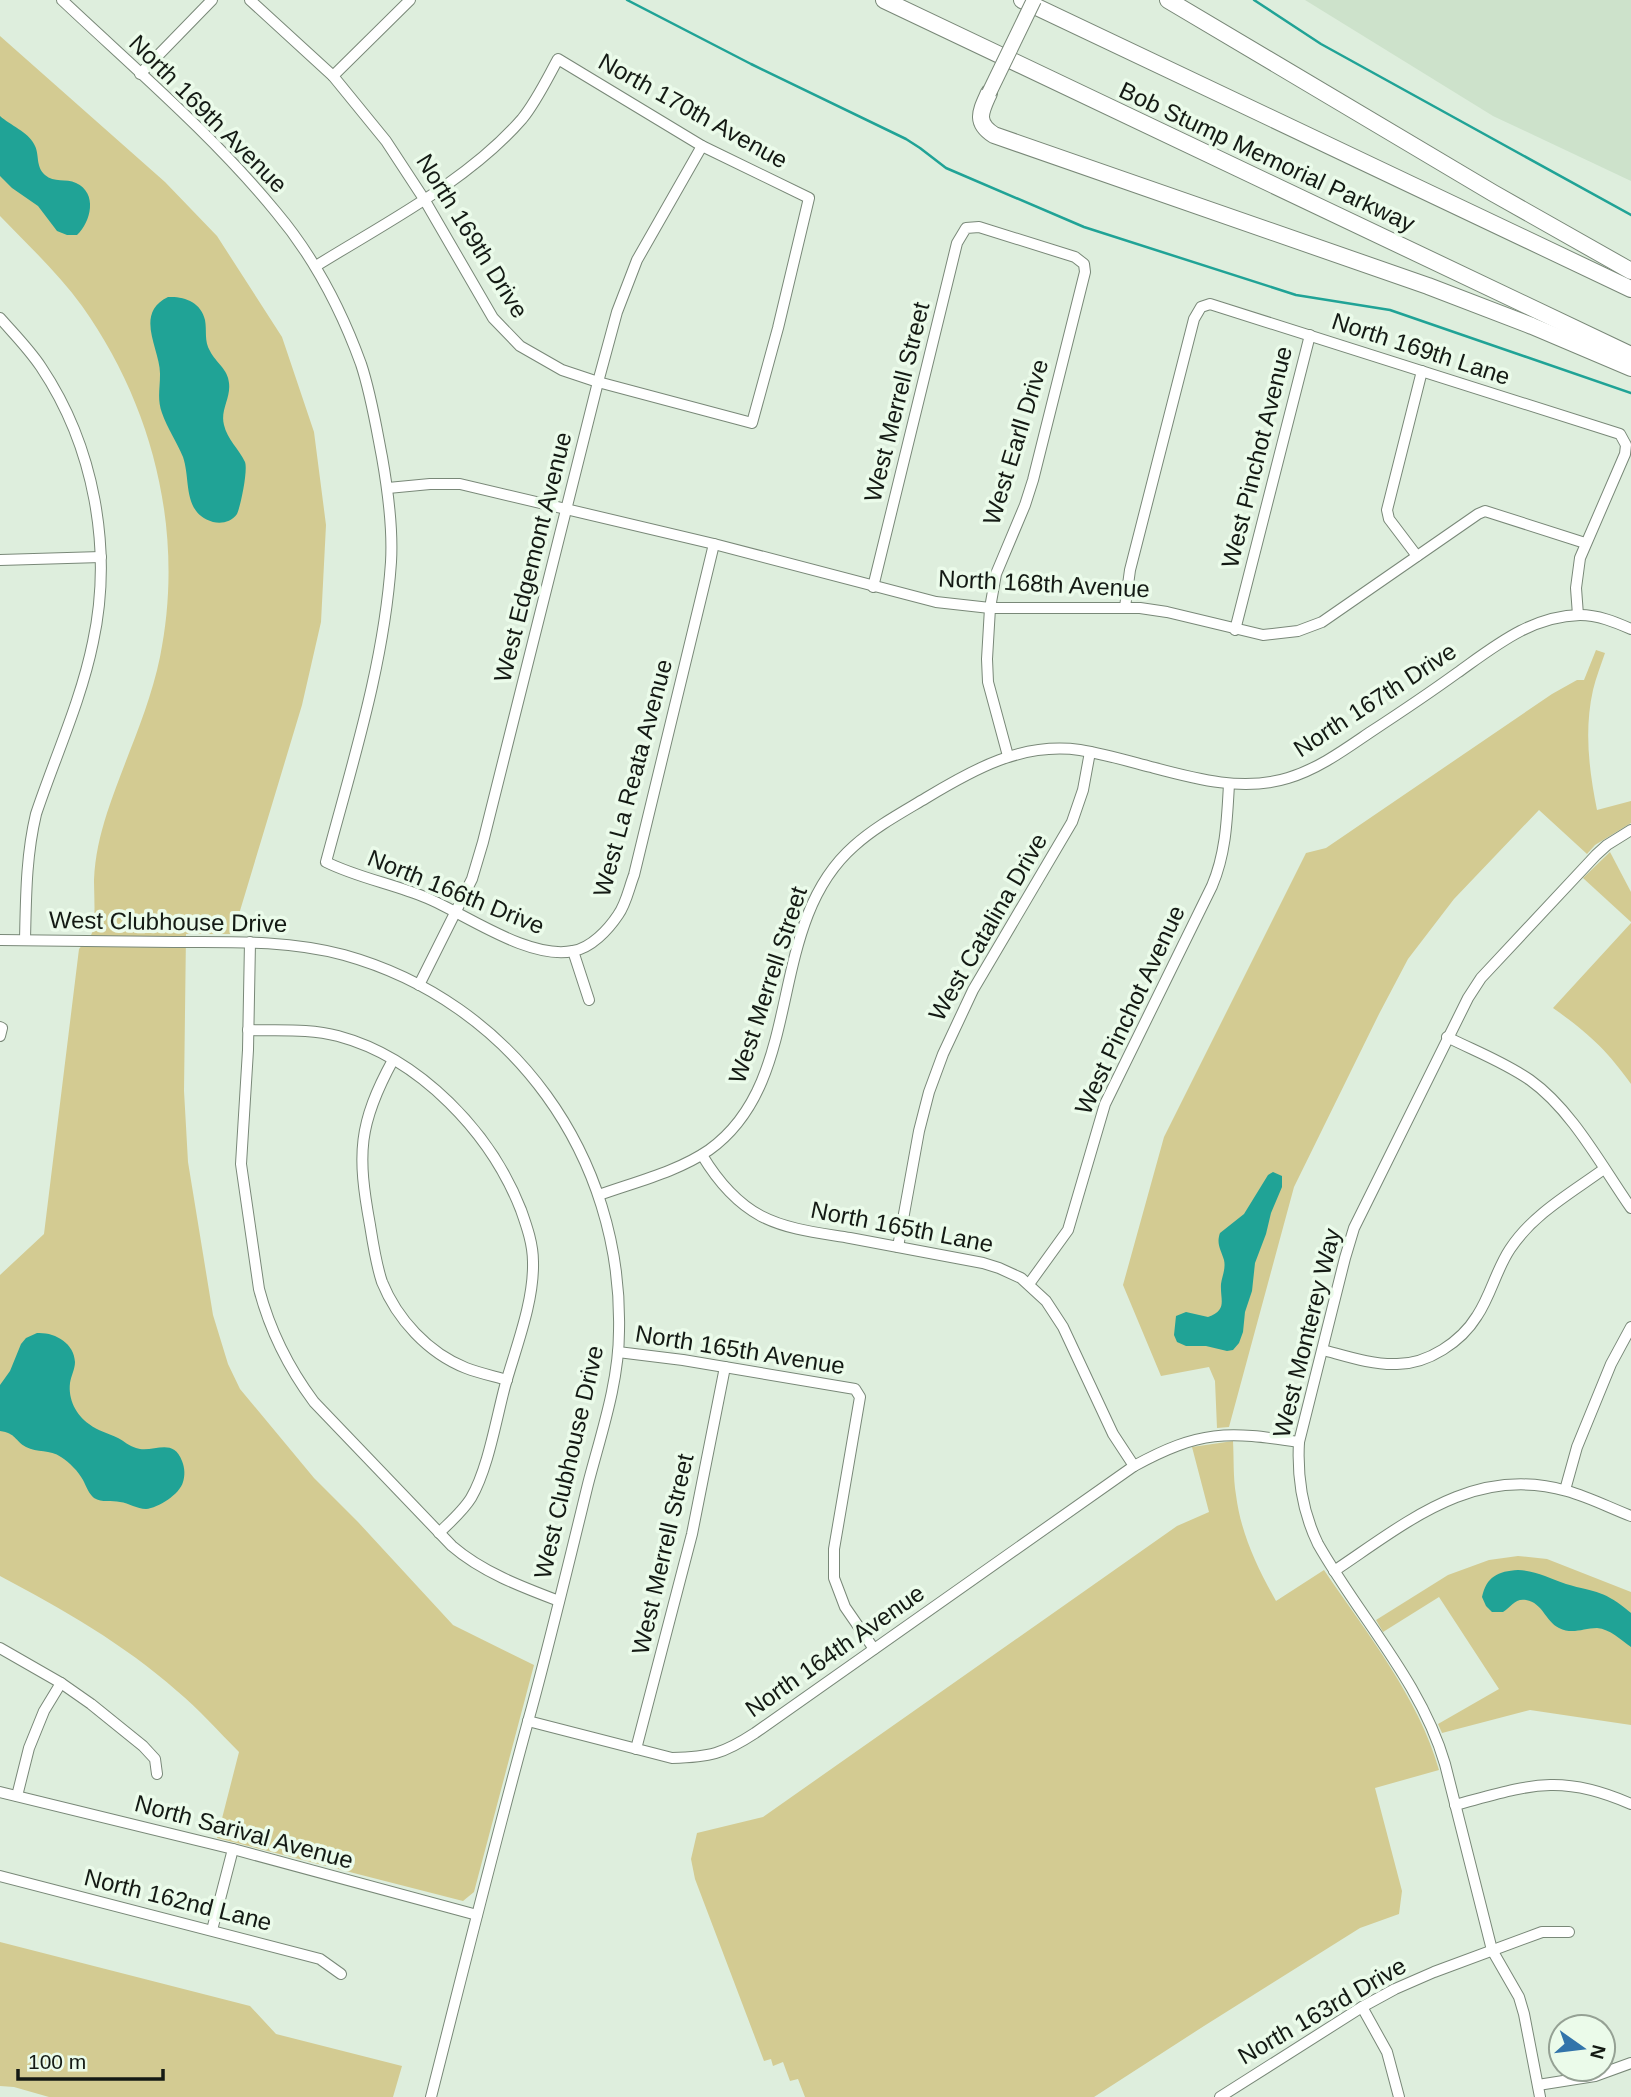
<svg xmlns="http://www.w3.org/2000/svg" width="1631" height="2097" viewBox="0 0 1631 2097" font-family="Arial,sans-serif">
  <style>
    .built { fill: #cde2cb }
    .green { fill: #d3cb92 }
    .water { fill: #20a396 }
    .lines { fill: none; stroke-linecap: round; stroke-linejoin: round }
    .stream { stroke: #20a396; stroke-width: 2.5 }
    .minor-casing { stroke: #798878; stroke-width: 12 }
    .highway-casing { stroke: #798878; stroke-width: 18 }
    .minor { stroke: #fff; stroke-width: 10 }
    .highway { stroke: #fff; stroke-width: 16 }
    .major-bridge-casing { stroke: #798878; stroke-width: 16; stroke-linecap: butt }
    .major-bridge { stroke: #fff; stroke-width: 14 }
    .labels { text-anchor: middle; stroke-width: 7; stroke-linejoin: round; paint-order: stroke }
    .street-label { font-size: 24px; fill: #141a14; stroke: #ebfbea }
  </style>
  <rect width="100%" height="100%" fill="#deeedd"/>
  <polygon class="built" points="1305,0 1631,0 1631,181 1493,116"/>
  <g class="green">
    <path d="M0,36L165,182L217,236L282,337L314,432L326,525L321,622L302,705L233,934H186L184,1091L188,1162L213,1315L228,1364L240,1389L314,1478L358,1522L453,1625L534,1665L474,1892L463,1901L217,1838L239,1752C218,1731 199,1709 177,1691C124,1644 62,1609 0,1576V1275L44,1234L79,949C83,944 90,938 92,933C96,924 94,891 94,880C95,856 100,835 107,813C124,761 149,711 160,657C185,534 154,407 82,306C58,273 28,245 0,216Z"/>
    <path d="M1596,650L1605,653C1601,665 1596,677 1593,690C1584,730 1589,770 1597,810L1631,801V823L1595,845L1587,854L1539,810L1454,899L1408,959L1379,1014L1294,1187L1229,1427L1217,1428L1215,1381L1209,1367L1161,1376L1123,1285L1164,1137L1306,853L1326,848L1552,694L1577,680H1584Z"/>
    <polygon points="1610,852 1631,892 1631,922 1583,878"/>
    <path d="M1631,923V1084C1606,1049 1588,1033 1553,1008Z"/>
    <path d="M1233,1441C1234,1459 1233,1477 1236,1495C1241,1534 1257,1567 1276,1601L1324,1570C1366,1632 1419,1698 1439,1770L1375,1788L1402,1891L1399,1914L1360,1928L1204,2026L1094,2097H805L798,2079L790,2081L783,2062L773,2066L771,2059L764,2061L695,1879L691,1859L697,1833L763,1817L1177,1526L1209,1512L1192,1447Z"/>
    <polygon points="1518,1556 1547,1559 1631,1592 1631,1725 1530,1710 1442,1733 1438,1724 1499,1689 1439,1597 1383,1632 1376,1620 1448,1575 1489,1560"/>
    <polygon points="0,1942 250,2006 276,2034 402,2066 393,2097 49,2097 14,2087 0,2086"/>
  </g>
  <g class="water">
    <path d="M0,116C10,125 28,132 34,144C40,154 35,166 45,175C54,183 66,178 76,183C98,193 91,222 77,235H67L57,231L38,206L12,188L0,176Z"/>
    <path d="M168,297C184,296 201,302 205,320C207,331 204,341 210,351C216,363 228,369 229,383C231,398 220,410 224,425C227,439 239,449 245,462C248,470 241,505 237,514C231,522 222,524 213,522C182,513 191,480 183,457C177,442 167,428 162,413C157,399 160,389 160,375C161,350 133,314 168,297Z"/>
    <path d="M1273,1172L1282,1176V1187L1271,1213L1266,1234L1255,1263L1252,1291L1245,1312L1243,1332L1239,1343L1233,1350L1227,1351L1206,1346H1186L1177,1342L1174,1335L1176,1316L1186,1312L1208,1317C1228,1310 1220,1300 1221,1284C1222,1276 1226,1269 1224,1260C1221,1250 1216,1244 1220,1233L1244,1214L1268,1175Z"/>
    <path d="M37,1333C55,1332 74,1343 75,1362C75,1369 71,1376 70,1383C68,1399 76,1415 89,1424C98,1431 108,1433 118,1438C124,1441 129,1446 136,1448C152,1454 173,1436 182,1461C185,1468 185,1476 183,1482C180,1494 158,1508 146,1509C137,1509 129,1503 120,1502C112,1500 102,1503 94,1498C89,1494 86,1486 83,1480C78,1471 70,1463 61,1457C50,1449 37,1453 26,1447C15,1441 16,1433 0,1431V1385L10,1371L21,1344L26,1338Z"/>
    <path d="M1518,1570C1536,1571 1549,1578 1566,1584C1597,1593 1604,1590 1631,1613V1647C1621,1640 1610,1629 1597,1628C1583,1628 1573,1635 1559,1628C1545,1621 1543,1603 1526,1600C1515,1598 1511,1607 1503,1612H1492L1486,1606L1482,1597C1486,1577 1498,1571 1518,1570Z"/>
  </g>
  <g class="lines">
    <g class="stream">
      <polyline points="627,0 751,64 906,139 920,148 946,168 1084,227 1296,295 1390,310 1631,393"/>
      <polyline points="1254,0 1321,44 1631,215"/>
    </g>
    <defs>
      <g id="minor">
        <path d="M62,0C133,67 214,136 276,212C314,257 341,309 361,364C371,394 376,426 382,457C388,491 393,528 391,562C384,665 352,764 326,862C358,878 394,884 427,898C467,915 529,960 573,951C591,948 608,930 618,915C626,904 629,888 634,875L714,544"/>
        <path d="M250,0L333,76L386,141L424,199L493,318L520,346L562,370L598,382L752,423L778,328L809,198L702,146L558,59C547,79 536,102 522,119C468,181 385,223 316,266"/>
        <polyline points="140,74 212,0"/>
        <polyline points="333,76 410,0"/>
        <path d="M0,318C14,334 29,349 41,367C94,446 113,549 93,642C81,701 55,757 36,814C26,856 26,897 25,940"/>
        <polyline points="388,488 430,484 460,484 714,544 936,602 990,608 1140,608 1167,612 1263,635 1298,631 1322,622 1478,514 1485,511 1585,543"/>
        <polyline points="1417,556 1389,519 1387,510 1422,371"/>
        <polyline points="0,560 101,557"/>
        <polyline points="873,587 957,243 966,228 979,227 1075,257 1084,264 1085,272 1033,480 1025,505 996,574 990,608 987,659 988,682 1008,756"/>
        <polyline points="1125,607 1130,570 1194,319 1201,307 1210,304 1620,434 1626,445 1625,454 1580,558 1576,588 1578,615"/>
        <polyline points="1235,630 1310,335"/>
        <path d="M0,940C58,941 115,941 173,942C231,942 288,940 344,955C513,1002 623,1157 619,1331C619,1382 601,1434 588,1484C570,1558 552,1633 532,1707C496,1837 464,1967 431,2097"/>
        <path d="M250,942L248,1050L241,1164L259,1289C270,1331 288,1367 314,1402L452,1546C482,1572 522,1587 559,1601"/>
        <polyline points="573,951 589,1000"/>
        <polyline points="419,985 472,879 483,842 598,382 617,312 637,260 702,146"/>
        <polyline points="0,1027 2,1028 0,1036"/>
        <path d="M248,1030C278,1031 309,1028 338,1036C420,1058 491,1133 521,1210C527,1227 533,1244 533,1262C534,1302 516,1347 505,1386C496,1420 488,1469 471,1498C463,1511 450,1522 439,1533"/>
        <path d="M1447,1037C1475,1051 1504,1062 1530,1080C1572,1110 1601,1165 1631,1208"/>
        <path d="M393,1060C358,1124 357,1154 370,1225C373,1244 376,1264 382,1282C397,1319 428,1353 466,1368C479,1373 493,1376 507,1380"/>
        <path d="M702,1155C717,1180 735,1202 761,1216C788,1230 820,1233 850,1238C894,1246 939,1255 983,1263L999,1268L1021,1278L1046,1301L1063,1327L1113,1434L1134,1466"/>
        <path d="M599,1195C635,1182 677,1172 709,1150C808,1079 763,926 854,846C875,827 901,813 926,798C974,769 1022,742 1080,750C1104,754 1128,761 1151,767C1196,779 1243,792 1288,778C1318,769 1344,750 1369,733C1398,714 1428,694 1457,673C1495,646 1531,616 1580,615C1598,615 1615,622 1631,629"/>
        <polyline points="898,1247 919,1131 929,1092 943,1054 973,990 1072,822 1083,790 1090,752"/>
        <path d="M1029,1284L1068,1230L1105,1104L1212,886C1226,853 1227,820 1229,784"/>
        <path d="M1323,1350C1346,1356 1372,1365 1397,1364C1428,1364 1461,1342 1477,1316C1491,1295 1496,1270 1510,1249C1533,1214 1571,1193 1604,1169"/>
        <polyline points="618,1352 683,1360 855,1389 860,1397 834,1549 834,1578 845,1607 874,1649"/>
        <polyline points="1565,1490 1577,1447 1611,1364 1631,1327"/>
        <path d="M1334,1571C1406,1523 1474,1464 1567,1491C1589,1497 1610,1508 1631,1516"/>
        <polyline points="0,1648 61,1683 91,1704 143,1746 155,1759 157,1774"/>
        <path d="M528,1721L672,1758C710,1757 723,1754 755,1733L1134,1466C1200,1430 1227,1431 1299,1442"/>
        <polyline points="636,1749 692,1534 725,1367"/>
        <polyline points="0,1792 233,1849 477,1915"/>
        <polyline points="17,1796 29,1748 44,1711 61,1683"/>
        <path d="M1455,1805C1527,1786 1559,1772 1631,1804"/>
        <polyline points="0,1876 320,1959 341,1974"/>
        <polyline points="212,1930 233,1849"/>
        <polyline points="1362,2007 1387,2052 1399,2097"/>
        <polyline points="1538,2085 1595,2076 1631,2063"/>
        <polyline points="1220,2097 1362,2007 1395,1989 1434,1972 1542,1932 1569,1932"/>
        <path d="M1540,2097L1524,2014L1519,1997L1492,1950L1445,1764C1421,1682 1360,1618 1318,1544C1302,1511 1297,1478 1299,1442L1345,1258L1354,1228L1468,998L1481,978L1596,855L1607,845L1631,830"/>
      </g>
      <g id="highway">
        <polyline points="884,0 1631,355"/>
        <polyline points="1022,0 1631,289"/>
        <polyline points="1168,0 1493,193 1631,271"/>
        <path d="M989,93C981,111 974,122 994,135L1428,286L1532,326L1631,368"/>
      </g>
    </defs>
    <use href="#minor" class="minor-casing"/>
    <use href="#highway" class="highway-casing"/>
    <use href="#minor" class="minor"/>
    <use href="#highway" class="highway"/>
    <defs>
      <polyline id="major-bridge" points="989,93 1034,0"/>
    </defs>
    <use href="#major-bridge" class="major-bridge-casing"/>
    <use href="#major-bridge" class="major-bridge"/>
  </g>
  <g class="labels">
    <g class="street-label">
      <text transform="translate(693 111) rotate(29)" y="8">North 170th Avenue</text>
      <text transform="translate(208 114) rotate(45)" y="8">North 169th Avenue</text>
      <text transform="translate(1267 157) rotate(25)" y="8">Bob Stump Memorial Parkway</text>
      <text transform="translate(472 236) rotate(58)" y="8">North 169th Drive</text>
      <text transform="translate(1421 349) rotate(18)" y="8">North 169th Lane</text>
      <text transform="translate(897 402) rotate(-76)" y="8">West Merrell Street</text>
      <text transform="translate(1016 442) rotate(-73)" y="8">West Earll Drive</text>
      <text transform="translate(1257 457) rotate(-76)" y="8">West Pinchot Avenue</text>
      <text transform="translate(533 557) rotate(-76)" y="8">West Edgemont Avenue</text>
      <text transform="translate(1044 584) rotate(3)" y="8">North 168th Avenue</text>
      <text transform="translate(1375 700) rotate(-33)" y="8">North 167th Drive</text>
      <text transform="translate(633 778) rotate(-75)" y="8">West La Reata Avenue</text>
      <text transform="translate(456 892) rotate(22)" y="8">North 166th Drive</text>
      <text transform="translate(168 922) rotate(1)" y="8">West Clubhouse Drive</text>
      <text transform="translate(988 927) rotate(-60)" y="8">West Catalina Drive</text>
      <text transform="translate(768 985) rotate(-72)" y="8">West Merrell Street</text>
      <text transform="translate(1130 1010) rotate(-65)" y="8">West Pinchot Avenue</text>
      <text transform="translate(902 1227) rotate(11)" y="8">North 165th Lane</text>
      <text transform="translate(1307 1333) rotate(-76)" y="8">West Monterey Way</text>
      <text transform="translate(740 1350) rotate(9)" y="8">North 165th Avenue</text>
      <text transform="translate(569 1462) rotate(-77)" y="8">West Clubhouse Drive</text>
      <text transform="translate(663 1554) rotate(-77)" y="8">West Merrell Street</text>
      <text transform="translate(835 1651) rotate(-35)" y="8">North 164th Avenue</text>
      <text transform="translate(244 1832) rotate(15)" y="8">North Sarival Avenue</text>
      <text transform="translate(178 1900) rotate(14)" y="8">North 162nd Lane</text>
      <text transform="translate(1322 2011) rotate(-30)" y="8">North 163rd Drive</text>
    </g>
  </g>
  <g transform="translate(1582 2048) rotate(104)"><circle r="33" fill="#ebfbea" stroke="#95a194" stroke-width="2"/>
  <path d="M0-5L12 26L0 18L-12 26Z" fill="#3274aa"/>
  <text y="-10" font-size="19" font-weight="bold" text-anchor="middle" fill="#141a14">N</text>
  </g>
  <path d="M18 2069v10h145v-10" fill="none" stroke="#141a14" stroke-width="3.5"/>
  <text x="28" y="2069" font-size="21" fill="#141a14" stroke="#ebfbea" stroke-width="5" paint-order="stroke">100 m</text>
</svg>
